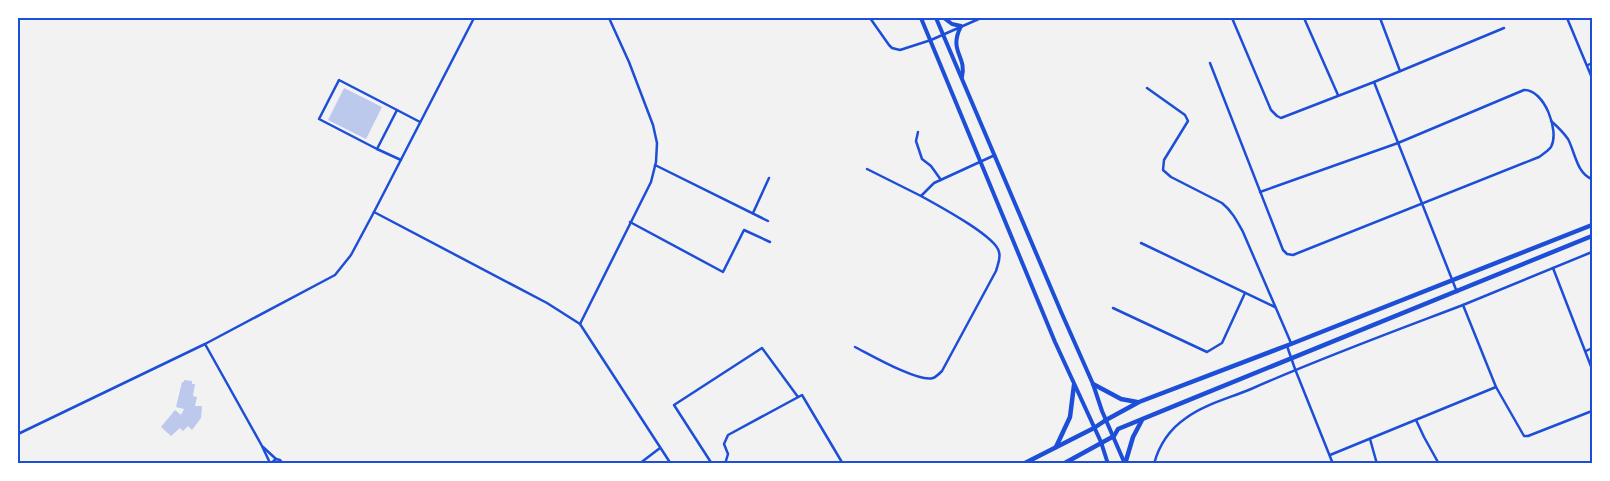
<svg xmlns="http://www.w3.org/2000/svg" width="1610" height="481" viewBox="0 0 1610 481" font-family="Cabin,sans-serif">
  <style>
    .building { fill: #bdc9ec }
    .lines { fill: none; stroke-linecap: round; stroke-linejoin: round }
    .minor { stroke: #1d4ed8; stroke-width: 2.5 }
    .secondary { stroke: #1d4ed8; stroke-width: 4 }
    .primary { stroke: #1d4ed8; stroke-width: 4.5 }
    .neatline { fill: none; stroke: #1d4ed8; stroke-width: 2 }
  </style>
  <rect width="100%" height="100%" fill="#f2f2f2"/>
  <g class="building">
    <polygon points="344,88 382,107 366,139 328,120"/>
    <polygon points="184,380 192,381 192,384 195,384 193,396 197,397 195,406 202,406 201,418 192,430 188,426 183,431 180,428 171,436 161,427 175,410 181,415 184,409 176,407 182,382 184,382"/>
  </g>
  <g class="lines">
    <g class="minor">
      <polyline points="870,18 889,45 892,48 900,50 931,40 981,18"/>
      <polyline points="1232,18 1271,110 1277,116 1281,118 1374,82 1504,28"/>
      <polyline points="1304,18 1338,95"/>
      <polyline points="1380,18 1400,71"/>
      <polyline points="1567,18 1592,78"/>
      <path d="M1210,63L1283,250L1287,254L1293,255L1539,157C1543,154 1548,151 1551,147C1560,131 1544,89 1524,90L1398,143L1260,192"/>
      <polyline points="1588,65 1592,63"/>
      <polyline points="1374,82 1457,292"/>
      <path d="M1147,88L1185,115L1188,121L1164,160L1163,170L1171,177L1222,203C1232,211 1237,221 1243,232L1291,343"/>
      <path d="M1551,121C1558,127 1563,132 1568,139C1575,152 1577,174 1592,179"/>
      <polyline points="918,132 916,141 922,159 931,166 941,180"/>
      <polyline points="377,149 319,119 339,80 397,110"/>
      <polyline points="401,160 377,149 397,110 420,122"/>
      <polyline points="655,165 768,221"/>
      <polyline points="867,169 921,196 934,183 995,155"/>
      <polyline points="374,212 547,303 580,324 671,464"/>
      <polyline points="753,213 769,178"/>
      <polyline points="630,222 723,272 744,230 770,242"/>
      <polyline points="1141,243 1275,307"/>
      <polyline points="1592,252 1463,305 1496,387 1524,436 1528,436 1592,411"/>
      <polyline points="1553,268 1592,369"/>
      <polyline points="1113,308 1207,352 1222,343 1245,293"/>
      <polyline points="580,324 651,182 656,162 657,143 653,125 629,62 609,18"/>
      <polyline points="205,344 262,446 270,463"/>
      <polyline points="1287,346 1295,369 1333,464"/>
      <path d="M855,347C869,354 919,383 933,378C936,377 940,373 942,371L996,271C998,264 1001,258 999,252C996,236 937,205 921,196"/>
      <polyline points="1586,351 1592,348"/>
      <polyline points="1416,420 1424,437 1439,464"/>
      <polyline points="18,434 205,344 335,275 351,255 374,212 474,18"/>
      <polyline points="1370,439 1377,464"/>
      <polyline points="263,447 276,459"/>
      <polyline points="1330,455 1496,387"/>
      <polyline points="270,464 276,459 280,460 283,464"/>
      <polyline points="639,464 660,448"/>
      <polyline points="712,464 674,405 762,348 798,397"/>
      <polyline points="725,464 728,454 724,444 728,435 802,395 843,464"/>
      <path d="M1154,464C1159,445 1170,429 1186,418C1205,404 1230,398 1251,389C1321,358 1392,332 1463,305"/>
    </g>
    <g class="secondary">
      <polyline points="921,18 1055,342 1101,442 1108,464"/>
      <polyline points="936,18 1062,314 1093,384 1102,411 1125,464"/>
      <path d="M944,18L952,24L961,26C948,52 967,55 962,77"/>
    </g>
    <g class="primary">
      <polyline points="1093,384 1121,399 1137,402"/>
      <polyline points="1056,447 1070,417 1074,385"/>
      <polyline points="1023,464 1094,428 1106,420 1139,402 1291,344 1592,225"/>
      <path d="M1063,464L1114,436L1118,429C1276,364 1435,301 1592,236"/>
      <polyline points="1125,464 1133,437 1142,420"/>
    </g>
  </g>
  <rect width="1610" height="481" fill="none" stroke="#ffffff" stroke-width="38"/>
  <rect x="19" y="19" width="1572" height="443" class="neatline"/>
</svg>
